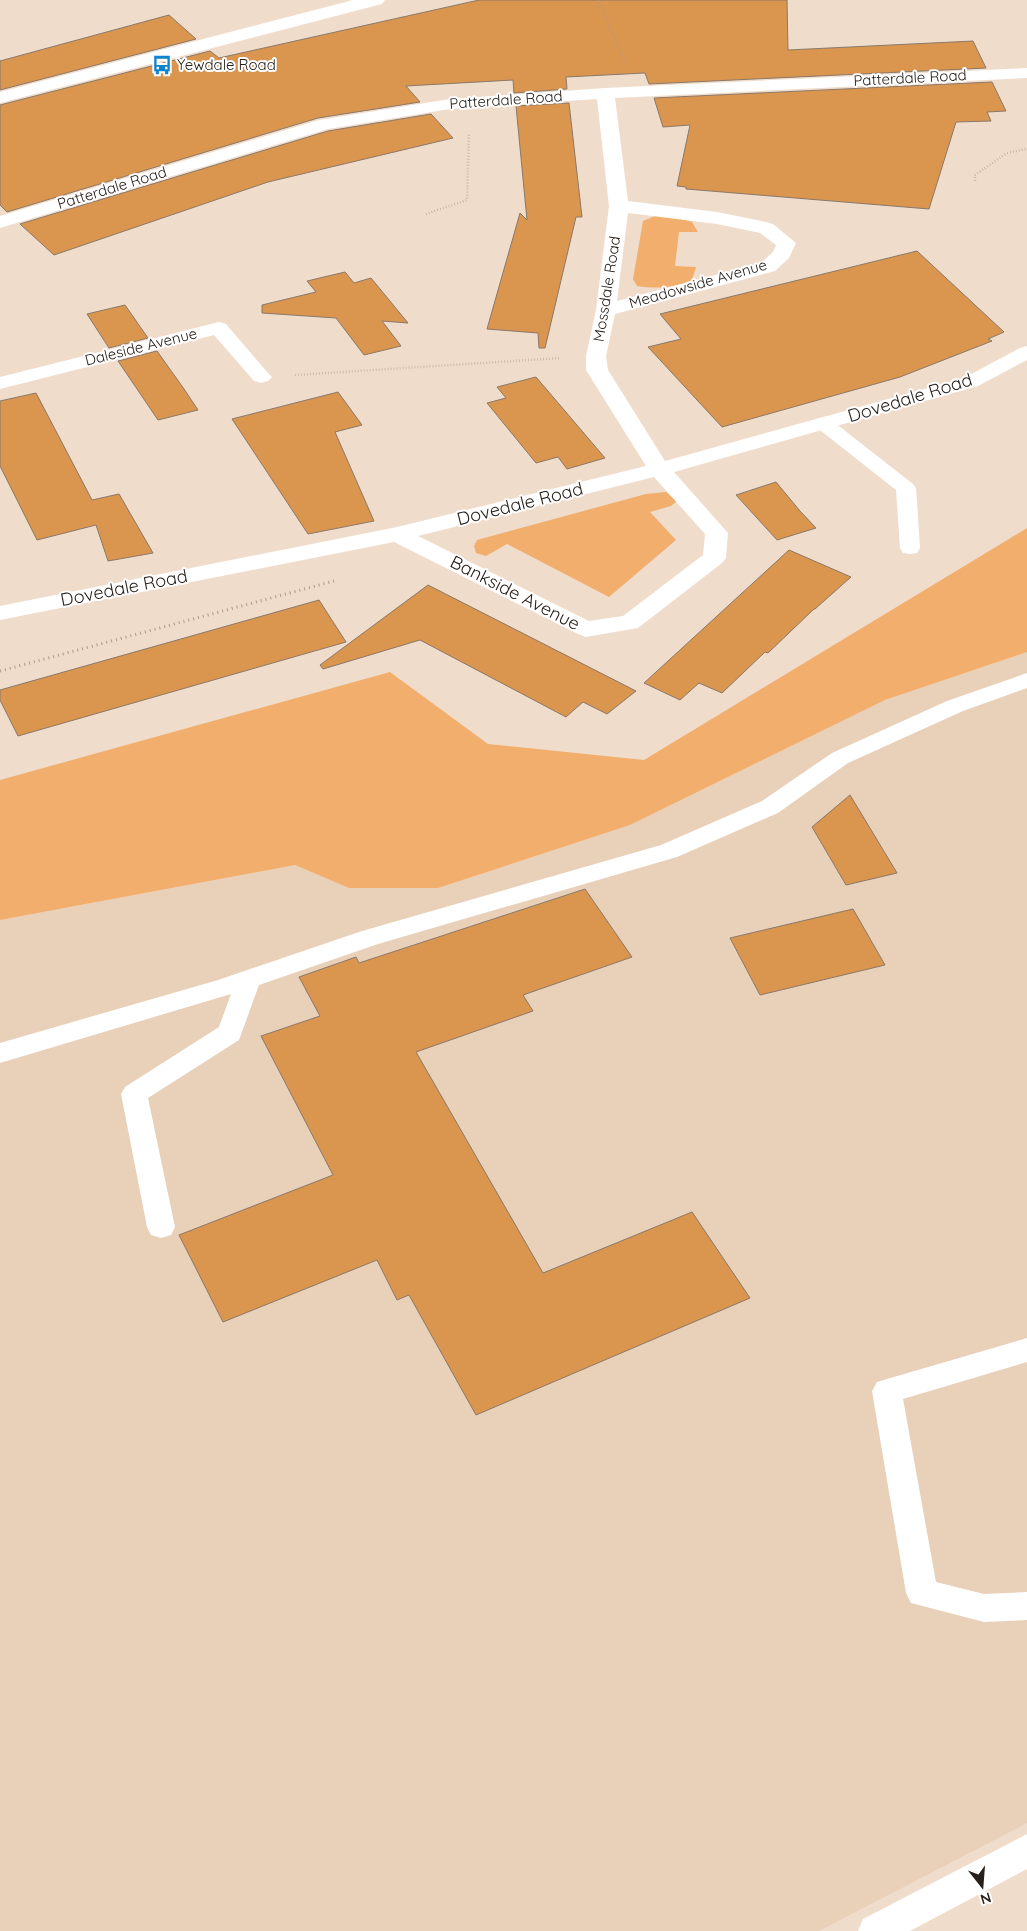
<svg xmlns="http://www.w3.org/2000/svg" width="1027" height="1931" viewBox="0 0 1027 1931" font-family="Quicksand,sans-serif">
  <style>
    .built { fill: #e9d0b9 }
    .green { fill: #f2ae6c }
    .building { fill: #da954f; stroke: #8a7969 }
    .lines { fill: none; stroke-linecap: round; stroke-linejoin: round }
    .path-far1 { stroke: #a99a8d; stroke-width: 2.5; stroke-dasharray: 0.5 2.5; stroke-linecap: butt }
    .path { stroke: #a99a8d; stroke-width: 3; stroke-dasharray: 1 4; stroke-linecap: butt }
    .service { fill: #fff; fill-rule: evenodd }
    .minor { fill: #fff; fill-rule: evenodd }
    .labels { text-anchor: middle; stroke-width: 4; stroke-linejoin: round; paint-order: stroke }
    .far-poi-label { font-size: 15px; fill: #28211b; stroke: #fff; text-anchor: start }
    .far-street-label { font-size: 15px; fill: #28211b; stroke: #fff }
    .street-label { font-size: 18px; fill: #28211b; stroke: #fff }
  </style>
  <rect width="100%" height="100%" fill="#f0dccb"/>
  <polygon class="built" points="1027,652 1027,1823 819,1931 0,1931 0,920 295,865 349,888 438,888 630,825 885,700"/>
  <g class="green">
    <path d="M655,216H675L692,222L698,232H679L675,266L696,267L692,280C674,288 657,289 637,286L633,279L643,221Z"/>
    <polygon points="666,492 677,501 671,506 650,512 676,540 609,597 507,544 486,556 476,553 474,546 477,540 646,494"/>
    <polygon points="1027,528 1027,652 885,700 630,825 438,888 349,888 295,865 0,920 0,780 390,672 488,744 644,760"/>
  </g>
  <g class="building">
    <polygon points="479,0 787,0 788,50 973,41 986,68 649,84 645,73 566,77 567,89 514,93 513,80 406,86 420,102 318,118 7,212 0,205 0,105 210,51 219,58"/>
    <polygon points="169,15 196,39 0,90 0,61"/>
    <polygon points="992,82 1006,111 987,112 991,121 956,122 929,209 686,189 686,187 677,186 690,125 663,127 654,98"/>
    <polygon points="569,103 582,217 576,217 545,348 539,348 538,333 487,329 520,213 527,220 516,106"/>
    <polygon points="431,114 453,138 268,182 54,255 20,224 328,131"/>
    <polygon points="917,251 1004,332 988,339 992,341 900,377 722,427 648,347 681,339 660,314"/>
    <polygon points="345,272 354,283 371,278 408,323 382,321 401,346 364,355 336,318 262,313 262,305 316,292 307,281"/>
    <polygon points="125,305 148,338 109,348 87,314"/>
    <polygon points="157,351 184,389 198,410 158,420 118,361"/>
    <polygon points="536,377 605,458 567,469 558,457 536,463 487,403 506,398 497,387"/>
    <polygon points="338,392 362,425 335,432 374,521 308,534 232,419"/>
    <polygon points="36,393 92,500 119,494 153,553 108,561 96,525 37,540 0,466 0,401"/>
    <polygon points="776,482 800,511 816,528 777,540 736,495"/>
    <polygon points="789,550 851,577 815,609 814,609 768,653 765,652 722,693 699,683 680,700 644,683"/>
    <polygon points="428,585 636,691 607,714 583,702 566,717 420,640 323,669 320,665"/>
    <polygon points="319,600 346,642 18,736 0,700 0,690"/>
    <polygon points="850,795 897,873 846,885 812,827"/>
    <polygon points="585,889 632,957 523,995 533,1011 416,1052 543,1273 692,1212 750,1298 476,1415 409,1295 397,1300 377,1260 223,1322 179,1235 333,1175 261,1036 320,1016 299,977 356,957 359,963"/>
    <polygon points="853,909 885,965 760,995 730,938"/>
  </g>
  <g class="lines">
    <g class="path-far1">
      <polyline points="599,0 625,63"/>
      <polyline points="975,181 975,175 1007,153 1027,149"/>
      <polyline points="426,214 467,200 469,133"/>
      <polyline points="295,375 561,358"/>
    </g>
    <polyline class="path" points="0,671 334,581"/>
    <g class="service">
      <polygon points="823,417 830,419 913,484 916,488 920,548 917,553 910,554 903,553 900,548 896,490 816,427 813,423 816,419"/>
      <polygon points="1027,673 1027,688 963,711 848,763 778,813 677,857 378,944 259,985 239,1040 148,1098 175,1227 171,1235 161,1238 151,1235 147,1227 121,1094 125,1087 219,1027 231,994 0,1063 0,1043 218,980 362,931 661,845 762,801 832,753 947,701"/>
      <polygon points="1027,1338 1027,1362 903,1399 936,1582 984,1594 1027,1592 1027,1620 984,1622 911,1603 906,1593 872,1391 877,1382 887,1379"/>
      <polygon points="1027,1834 1027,1869 910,1931 858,1931 863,1919"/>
    </g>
    <g class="minor">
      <polygon points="353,0 385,0 382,4 0,103 0,92"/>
      <path d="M1027,68V78L615,98L628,201L717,212L766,222L773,224L796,243L789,258L775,271L615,314L606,356L608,370L665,461L964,378L1020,348L1027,346V360L978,386L674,472L728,533L726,558L722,563L638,628L586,637L578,634L394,542L0,620V606L397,527L646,466L586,370V356L596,310L609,206L597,99L450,109L328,129L0,228V216L319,120L450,99L605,88ZM628,213L717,224L760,233L776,245L773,252L761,263L617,301ZM654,477L705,534L703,555L623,616L589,621L418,536Z"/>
      <polygon points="219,322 226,324 268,373 272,377 268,381 261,383 254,381 214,335 0,389 0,377"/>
    </g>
  </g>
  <defs>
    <symbol id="bus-bare" viewBox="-9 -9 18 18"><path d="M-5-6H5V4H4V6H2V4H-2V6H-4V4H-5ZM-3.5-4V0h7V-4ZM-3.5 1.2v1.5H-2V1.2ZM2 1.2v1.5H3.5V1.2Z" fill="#0f83cc" stroke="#fff" stroke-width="2.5" paint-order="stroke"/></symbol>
  </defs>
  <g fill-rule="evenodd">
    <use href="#bus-bare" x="148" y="51" width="28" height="28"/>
  </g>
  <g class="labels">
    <g class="far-poi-label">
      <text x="177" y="70">Yewdale Road</text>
    </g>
    <g class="far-street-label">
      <text transform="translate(910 78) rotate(-3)" y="5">Patterdale Road</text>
      <text transform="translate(506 100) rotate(-4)" y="5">Patterdale Road</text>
      <text transform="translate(112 188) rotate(-17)" y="5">Patterdale Road</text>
      <text transform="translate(698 284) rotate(-16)" y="5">Meadowside Avenue</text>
      <text transform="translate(607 289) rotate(-81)" y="5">Mossdale Road</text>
      <text transform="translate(141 347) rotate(-14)" y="5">Daleside Avenue</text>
    </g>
    <g class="street-label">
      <text transform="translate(910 398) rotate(-17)" y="6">Dovedale Road</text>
      <text transform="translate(520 504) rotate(-14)" y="6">Dovedale Road</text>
      <text transform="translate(124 588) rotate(-11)" y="6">Dovedale Road</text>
      <text transform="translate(515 593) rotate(27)" y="6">Bankside Avenue</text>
    </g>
  </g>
  <g transform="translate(982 1886) rotate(163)" stroke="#ffffff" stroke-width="4" paint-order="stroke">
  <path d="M0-4L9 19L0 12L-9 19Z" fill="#28211b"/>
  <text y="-8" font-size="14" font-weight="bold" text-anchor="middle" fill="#28211b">N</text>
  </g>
</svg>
